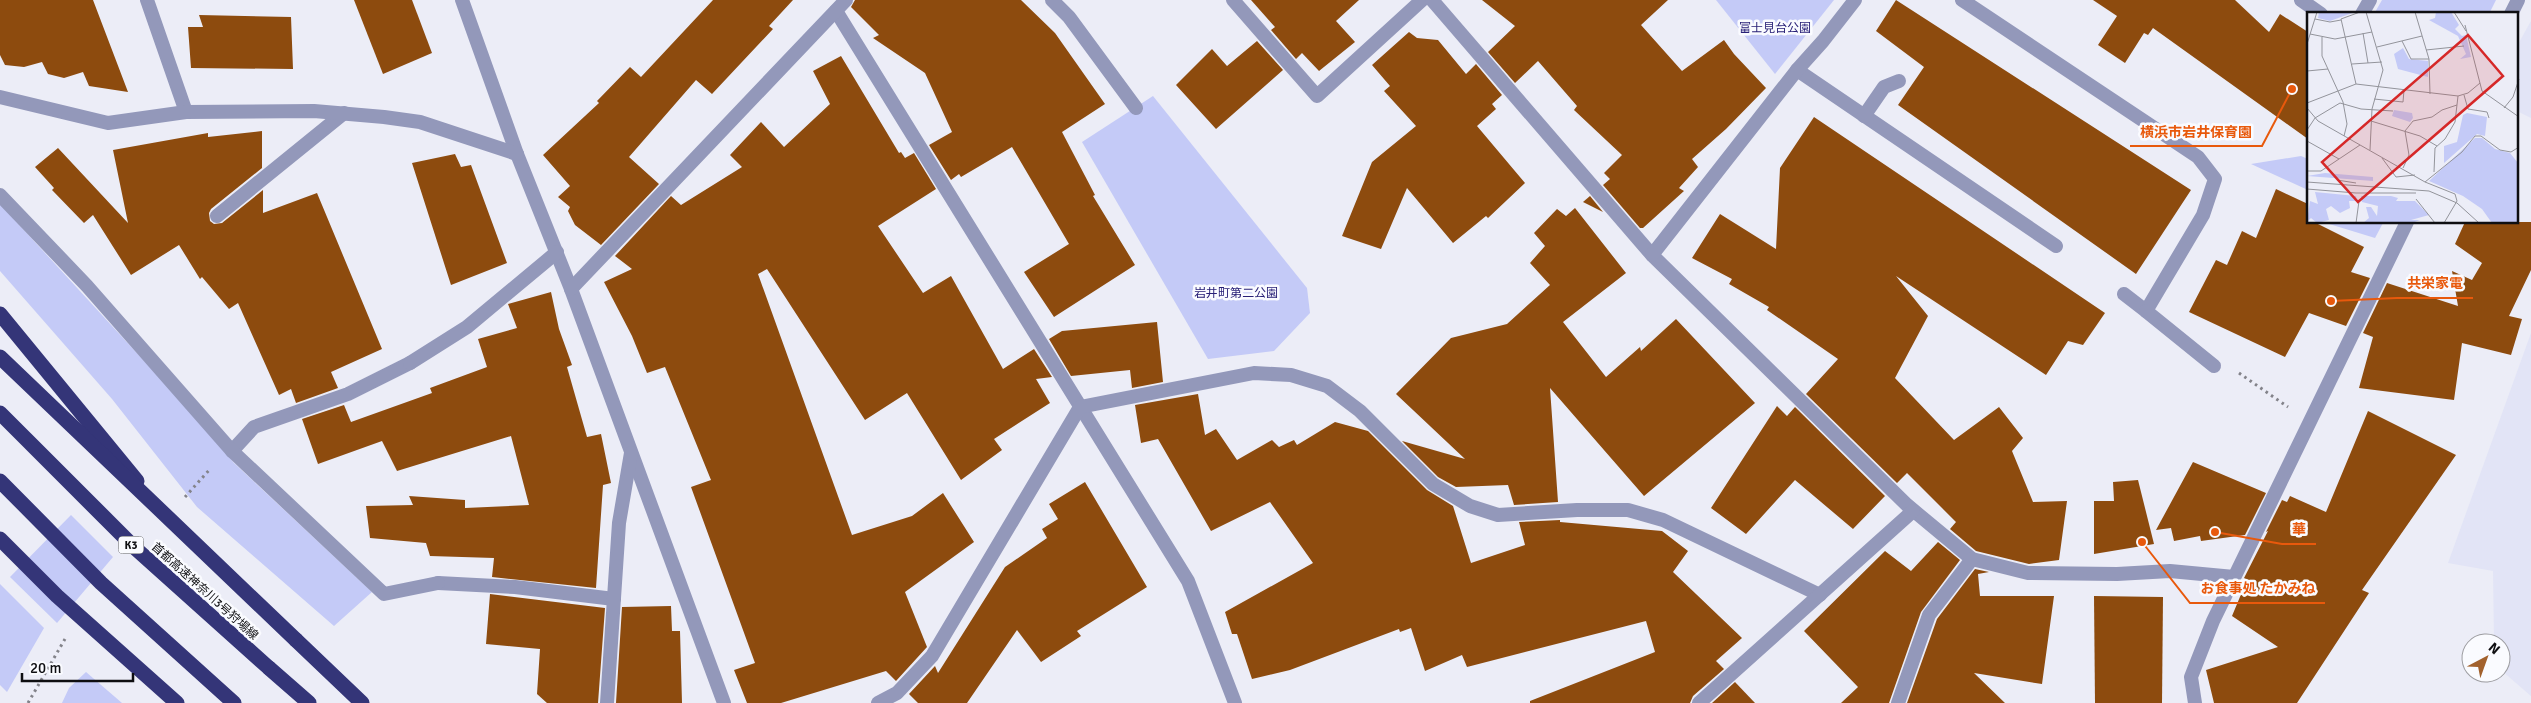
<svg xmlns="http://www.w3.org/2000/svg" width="2531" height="703" viewBox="0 0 2531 703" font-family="Signika,'Noto Sans JP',sans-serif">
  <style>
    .built { fill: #e2e4f6 }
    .green { fill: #c4caf7 }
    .building { fill: #8d4b0e }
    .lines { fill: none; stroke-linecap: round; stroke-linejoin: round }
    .path { stroke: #83838a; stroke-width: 3; stroke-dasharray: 2.5 4; stroke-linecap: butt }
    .service { stroke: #9398ba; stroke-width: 14 }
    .pedestrian { stroke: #9398ba; stroke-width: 14 }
    .minor { stroke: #9398ba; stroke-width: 14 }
    .motorway { stroke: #343578; stroke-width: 15 }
    .motorway-bridge { stroke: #343578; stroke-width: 15 }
    .labels { text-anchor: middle; stroke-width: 5; stroke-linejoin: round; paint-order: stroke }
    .shield { fill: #fafbff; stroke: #555558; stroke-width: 1 }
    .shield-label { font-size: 11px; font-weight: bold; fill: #0e0e11 }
    .park-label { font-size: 12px; fill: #282077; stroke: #fafbff }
    .street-label { font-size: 12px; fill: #0e0e11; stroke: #fafbff }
    .inset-road { fill: none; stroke: #93949b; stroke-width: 1 }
    .view { fill: #d62828; fill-opacity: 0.15; stroke: #d62828; stroke-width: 2.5 }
    .inset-edge { fill: none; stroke: #0e0e11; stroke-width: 2.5 }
    .leader { fill: none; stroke: #e8590c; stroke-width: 2 }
    .callout-dot { fill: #e8590c; stroke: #fafbff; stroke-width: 2 }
    .callout-label { font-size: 14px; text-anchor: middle; font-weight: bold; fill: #e8590c; stroke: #fafbff; stroke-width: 5; stroke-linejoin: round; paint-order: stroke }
  </style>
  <rect width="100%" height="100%" fill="#ecedf7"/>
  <g class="built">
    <polygon points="2531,21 2531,118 2517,111 2517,46"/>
    <polygon points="2531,333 2531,696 2501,670 2501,643 2494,643 2493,571 2448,563"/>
  </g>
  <g class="green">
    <polygon points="1716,0 1834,0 1775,74"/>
    <polygon points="2382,0 2496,0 2489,14 2374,14"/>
    <polygon points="1153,96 1307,288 1310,313 1274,351 1208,359 1082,142"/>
    <polygon points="2301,156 2308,159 2308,190 2251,164"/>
    <polygon points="0,204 169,388 234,463 372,592 334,626 197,507 112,399 0,271"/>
    <polygon points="2326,223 2383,223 2375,238"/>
    <polygon points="71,515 113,557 57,623 10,577"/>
    <polygon points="0,584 44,628 7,692 0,685"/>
    <polygon points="86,672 122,703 62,703 69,688"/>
  </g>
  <g class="building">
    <polygon points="0,0 93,0 128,92 89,86 83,72 64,78 48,74 42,62 24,67 5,65 0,55"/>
    <polygon points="354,0 412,0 432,53 383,74"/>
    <polygon points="713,0 793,0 769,26 773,29 712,94 696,80 629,157 659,184 601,245 575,225 568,211 570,207 558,197 570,186 543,155 599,103 597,101 630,67 641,77"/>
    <polygon points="855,0 1021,0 1055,33 1105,104 1062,132 1095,195 1093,196 1135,265 1054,317 1024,272 1069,244 1012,147 961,177 959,174 951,180 929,145 952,132 925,73 873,38 879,35 851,7"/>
    <polygon points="1251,0 1359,0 1336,21 1355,42 1319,71 1302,53 1296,59 1271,30 1275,27"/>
    <polygon points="1482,0 1668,0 1641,25 1682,71 1724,40 1734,54 1766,88 1726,129 1692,159 1698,167 1679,188 1684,191 1643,228 1640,228 1603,185 1610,179 1604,173 1622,155 1574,110 1577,106 1538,61 1515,83 1488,52 1515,26"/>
    <polygon points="1896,0 2191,190 2136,274 1898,105 1924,67 1876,31"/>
    <polygon points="2093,0 2235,0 2269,32 2280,14 2308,32 2308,139 2153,28 2148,35 2144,33 2125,63 2098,45 2117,16"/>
    <polygon points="199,15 291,17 293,69 191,68 188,27 203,27"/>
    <polygon points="1409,32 1417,38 1438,40 1466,74 1476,64 1502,95 1492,104 1496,109 1477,126 1525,183 1488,218 1486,216 1453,243 1407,188 1381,249 1342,236 1372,162 1416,126 1384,91 1390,86 1372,65"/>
    <polygon points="1257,41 1283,70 1216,129 1176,85 1212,49 1227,66"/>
    <polygon points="841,56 899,153 901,152 905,158 914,153 936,189 878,226 923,293 951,276 1003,369 1034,349 1052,377 1036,379 1050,403 994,439 1002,450 961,480 907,393 865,420 767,269 758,274 852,535 912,516 943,493 974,542 905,592 927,647 896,681 886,671 781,703 747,703 734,670 755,663 691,487 711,480 665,367 647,373 632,336 604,282 632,269 615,256 671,196 681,205 742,167 730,155 761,122 784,147 830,104 813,71"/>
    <polygon points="1814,117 2105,313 2083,345 2068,341 2046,375 1896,276 1928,316 1895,378 1954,440 1999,407 2023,438 2012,451 2033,502 2067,501 2059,560 2029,564 1976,551 1950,529 1956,522 1907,473 1897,483 1806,394 1838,359 1767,310 1769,307 1729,284 1732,279 1692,258 1720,214 1776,249 1780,168"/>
    <polygon points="262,131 262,168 211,209 209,213 210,221 214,224 222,223 263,190 263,213 317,193 382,349 331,372 338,388 296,403 291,389 279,395 238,303 229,309 202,277 200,279 179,245 131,275 93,215 84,223 52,190 54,188 35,167 58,148 128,223 113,150 208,133 208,137"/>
    <polygon points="455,154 461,167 471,165 507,263 451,285 412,163"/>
    <polygon points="2276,189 2308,204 2308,222 2314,222 2364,247 2351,272 2370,278 2346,326 2309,313 2285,357 2189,312 2216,260 2227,265 2242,231 2256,238"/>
    <polygon points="1590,196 1603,212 1583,202"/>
    <polygon points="1575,208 1626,273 1563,322 1606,377 1640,347 1641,351 1676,319 1755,403 1644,496 1550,388 1558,502 1514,505 1508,485 1456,487 1438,477 1402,441 1465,459 1396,394 1451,338 1507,324 1550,285 1530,263 1545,246 1534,233 1557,209 1566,216"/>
    <polygon points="2465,222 2531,222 2531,270 2509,316 2522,319 2511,355 2462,343 2454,400 2359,388 2373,337 2363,333 2387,283 2458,306 2452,271 2472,280 2482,263 2455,244"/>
    <polygon points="551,292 559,329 572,365 567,367 587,437 601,434 611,483 603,485 596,588 492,577 494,558 430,556 426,543 370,538 366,506 413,505 409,496 465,500 465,508 529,505 511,436 397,471 382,441 318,464 302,419 344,405 351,422 432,393 430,388 487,367 478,339 517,328 508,304"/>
    <polygon points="1157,322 1163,382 1132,388 1130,370 1071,376 1049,339 1062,331"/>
    <polygon points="1198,394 1205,435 1216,429 1237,460 1272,440 1279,447 1294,440 1297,445 1335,422 1368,431 1427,490 1453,506 1471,563 1525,545 1519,522 1560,520 1560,522 1662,531 1688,551 1673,572 1742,638 1716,661 1724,669 1693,696 1690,703 1530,703 1530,701 1655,652 1646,621 1467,667 1462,655 1425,671 1411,628 1400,632 1399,629 1290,670 1252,679 1237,634 1232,634 1225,612 1313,563 1270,502 1211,531 1158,439 1141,443 1135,405"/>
    <polygon points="1777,406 1787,416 1795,407 1885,496 1853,529 1795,480 1746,534 1711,508"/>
    <polygon points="2368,411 2456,455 2362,590 2369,593 2297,703 2214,703 2206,670 2278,647 2232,616 2247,580 2244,578 2268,531 2266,532 2282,500 2287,502 2290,496 2326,512"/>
    <polygon points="2193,462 2266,493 2245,535 2201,541 2200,536 2174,541 2171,528 2156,530"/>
    <polygon points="2138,480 2154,544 2094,554 2094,501 2114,501 2113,482"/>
    <polygon points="1085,482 1147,587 1077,631 1081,636 1041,662 1017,630 967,703 918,703 909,694 935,666 938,673 1005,567 1047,538 1042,529 1058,519 1049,504"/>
    <polygon points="1938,542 1960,560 1921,612 1889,703 1841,703 1858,687 1804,631 1885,551 1911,571"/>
    <polygon points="1975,569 1989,572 1978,574 1980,596 2054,596 2042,684 1974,673 2005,703 1907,703 1937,619"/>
    <polygon points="490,594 605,608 598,703 547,703 537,694 540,649 486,644"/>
    <polygon points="2094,596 2163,597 2162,703 2095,703"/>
    <polygon points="671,606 672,631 680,631 682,703 616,703 622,607"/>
    <polygon points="1735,682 1755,703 1712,703"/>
  </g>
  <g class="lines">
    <g class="path">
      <polyline points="2239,373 2288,407"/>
      <polyline points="185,497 211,468"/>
      <polyline points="28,703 65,639"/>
    </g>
    <g class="service">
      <polyline points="1962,0 2198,157 2215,179 2203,215 2146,311 2124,294"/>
      <polyline points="2362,14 2370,0"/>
      <polyline points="1797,70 2056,246"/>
      <polyline points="1864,116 1884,87 1899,81"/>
      <polyline points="217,216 344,113"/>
      <polyline points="2146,311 2214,366"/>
      <polyline points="232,451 254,427 348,394 410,363"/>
      <polyline points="438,583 515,587 614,599"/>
    </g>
    <polyline class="pedestrian" points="0,195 87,286 232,451 384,594 438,583"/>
    <g class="minor">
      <polyline points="147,0 186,112"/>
      <polyline points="462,0 517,154 571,289 724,703"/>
      <polyline points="1052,0 1069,17 1136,108"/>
      <polyline points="1233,0 1317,96 1422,0"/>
      <polyline points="1432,0 1652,255 1907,505 1972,559 2028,573 2117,574 2170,571 2234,577"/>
      <polyline points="2301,0 2321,14"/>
      <polyline points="836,11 1188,581 1235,703"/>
      <polyline points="2511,14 2518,0"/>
      <polyline points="0,97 108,123 186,112 314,111 384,117 420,122 517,154"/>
      <polyline points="1652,255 1797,70 1823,41 1855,0"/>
      <polyline points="571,289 846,0"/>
      <polyline points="410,363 467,327 557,252"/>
      <polyline points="607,703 619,523 631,453"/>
      <polyline points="878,703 897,693 932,656 1080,407 1254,373 1291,375 1327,386 1360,411 1433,484 1470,506 1498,515 1577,510 1628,510 1663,520 1820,595"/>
      <polyline points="1699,703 1913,511"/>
      <polyline points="1898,703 1929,615 1972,559"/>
      <polyline points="2195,703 2191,677 2213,621 2407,222"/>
    </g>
    <g class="motorway">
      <polyline points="0,314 137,481"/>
      <polyline points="296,640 362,703"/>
      <polyline points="269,668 309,703"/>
    </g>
    <g class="motorway-bridge">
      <polyline points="0,357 296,640"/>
      <polyline points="0,413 135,548 269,668"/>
      <polyline points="0,481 101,583 234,703"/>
      <polyline points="0,539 57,596 177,703"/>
    </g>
  </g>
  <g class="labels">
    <rect class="shield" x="118.5" y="536.5" width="25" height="17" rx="4"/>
    <g class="shield-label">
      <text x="131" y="549">K3</text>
    </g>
    <g class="park-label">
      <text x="1775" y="32">富士見台公園</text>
      <text x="1236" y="297">岩井町第二公園</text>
    </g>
    <g class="street-label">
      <text transform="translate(205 591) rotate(42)" y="4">首都高速神奈川3号狩場線</text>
    </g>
  </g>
  <g transform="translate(2307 12)">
    <rect width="211" height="211" fill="#ecedf7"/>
    <path d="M12,0H48L23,9L11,6ZM129,0H144L152,13L148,17L155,24L159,23L164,45L153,47L159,42L151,24L122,8L128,6ZM96,36L102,47L121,49V65L91,57L87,42ZM87,98L105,101L106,106L103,110L85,104ZM160,101L180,105L178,124L170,122L137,151V134L150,130L156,103ZM168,126H175L188,137L203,141L211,151V211H185L175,197L156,184L122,169ZM18,161L66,165V169L0,164ZM8,180L49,184L50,189H42L43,196L33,201L24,194L19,197L22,208L10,211L4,206L0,210L3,189L11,192ZM54,184H84L91,186L89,189H108L122,203L104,208H113L105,211H56L62,206L59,195H64L70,204L71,194L55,190Z" fill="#c4caf7"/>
    <path class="inset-road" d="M59,0L76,58L65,97L63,138M108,0L122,47L123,82M147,0L159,19M8,7L23,10L34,8M158,13L175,79L212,105M56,21L61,51M3,22L28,27L65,20M15,25V44L36,90L40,112L37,124M95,29L104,47H122M0,32L10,0M70,35L115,24M119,38L157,34M45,52L75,50M0,59L21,57M49,72L34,7L53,0M157,83L161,97L180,100L182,106M67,87L96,90L97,78M0,91L49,72L151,84L161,81L173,71M0,96L11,109L118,170L148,182L150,189L137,211M197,96L206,85L212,67M64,109L113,124L130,134M0,118L8,106L33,91L54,97L86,99M0,129L32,147M75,146L89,165L108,163M96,156L102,143L98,119L106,109L125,105L135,98L150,93M0,159H14L53,133M127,160L128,136L138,127L148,110L151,84M30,168L49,171M0,170L122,179L150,191L172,211M118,170L155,140L168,124H174L193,138L204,140L212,135M0,177L49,181H109M109,187L128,211M49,211L52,189"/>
    <path class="view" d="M161,23L196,64L51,190L15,150Z"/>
    <rect width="211" height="211" class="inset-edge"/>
  </g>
  <path class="leader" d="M2292 89L2262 146H2130M2331 301L2397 298H2473M2215 532L2282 544H2316M2142 542L2190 603H2325"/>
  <g class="callout-dot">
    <circle cx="2292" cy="89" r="5"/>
    <circle cx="2331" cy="301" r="5"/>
    <circle cx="2215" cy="532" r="5"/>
    <circle cx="2142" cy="542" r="5"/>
  </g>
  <g class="callout-label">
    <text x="2196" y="137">横浜市岩井保育園</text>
    <text x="2435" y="288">共栄家電</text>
    <text x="2299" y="534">華</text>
    <text x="2258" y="593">お食事処 たかみね</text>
  </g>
  <g transform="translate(2486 658) rotate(41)"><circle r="24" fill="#fafbff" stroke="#9c9ca0"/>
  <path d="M0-4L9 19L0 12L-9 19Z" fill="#a2612d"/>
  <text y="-8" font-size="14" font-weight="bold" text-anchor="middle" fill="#0e0e11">N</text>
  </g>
  <path d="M22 673v8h111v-8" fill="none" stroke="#0e0e11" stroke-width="2.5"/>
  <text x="30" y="673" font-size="15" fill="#0e0e11" stroke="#fafbff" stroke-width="4" paint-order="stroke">20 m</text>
</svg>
